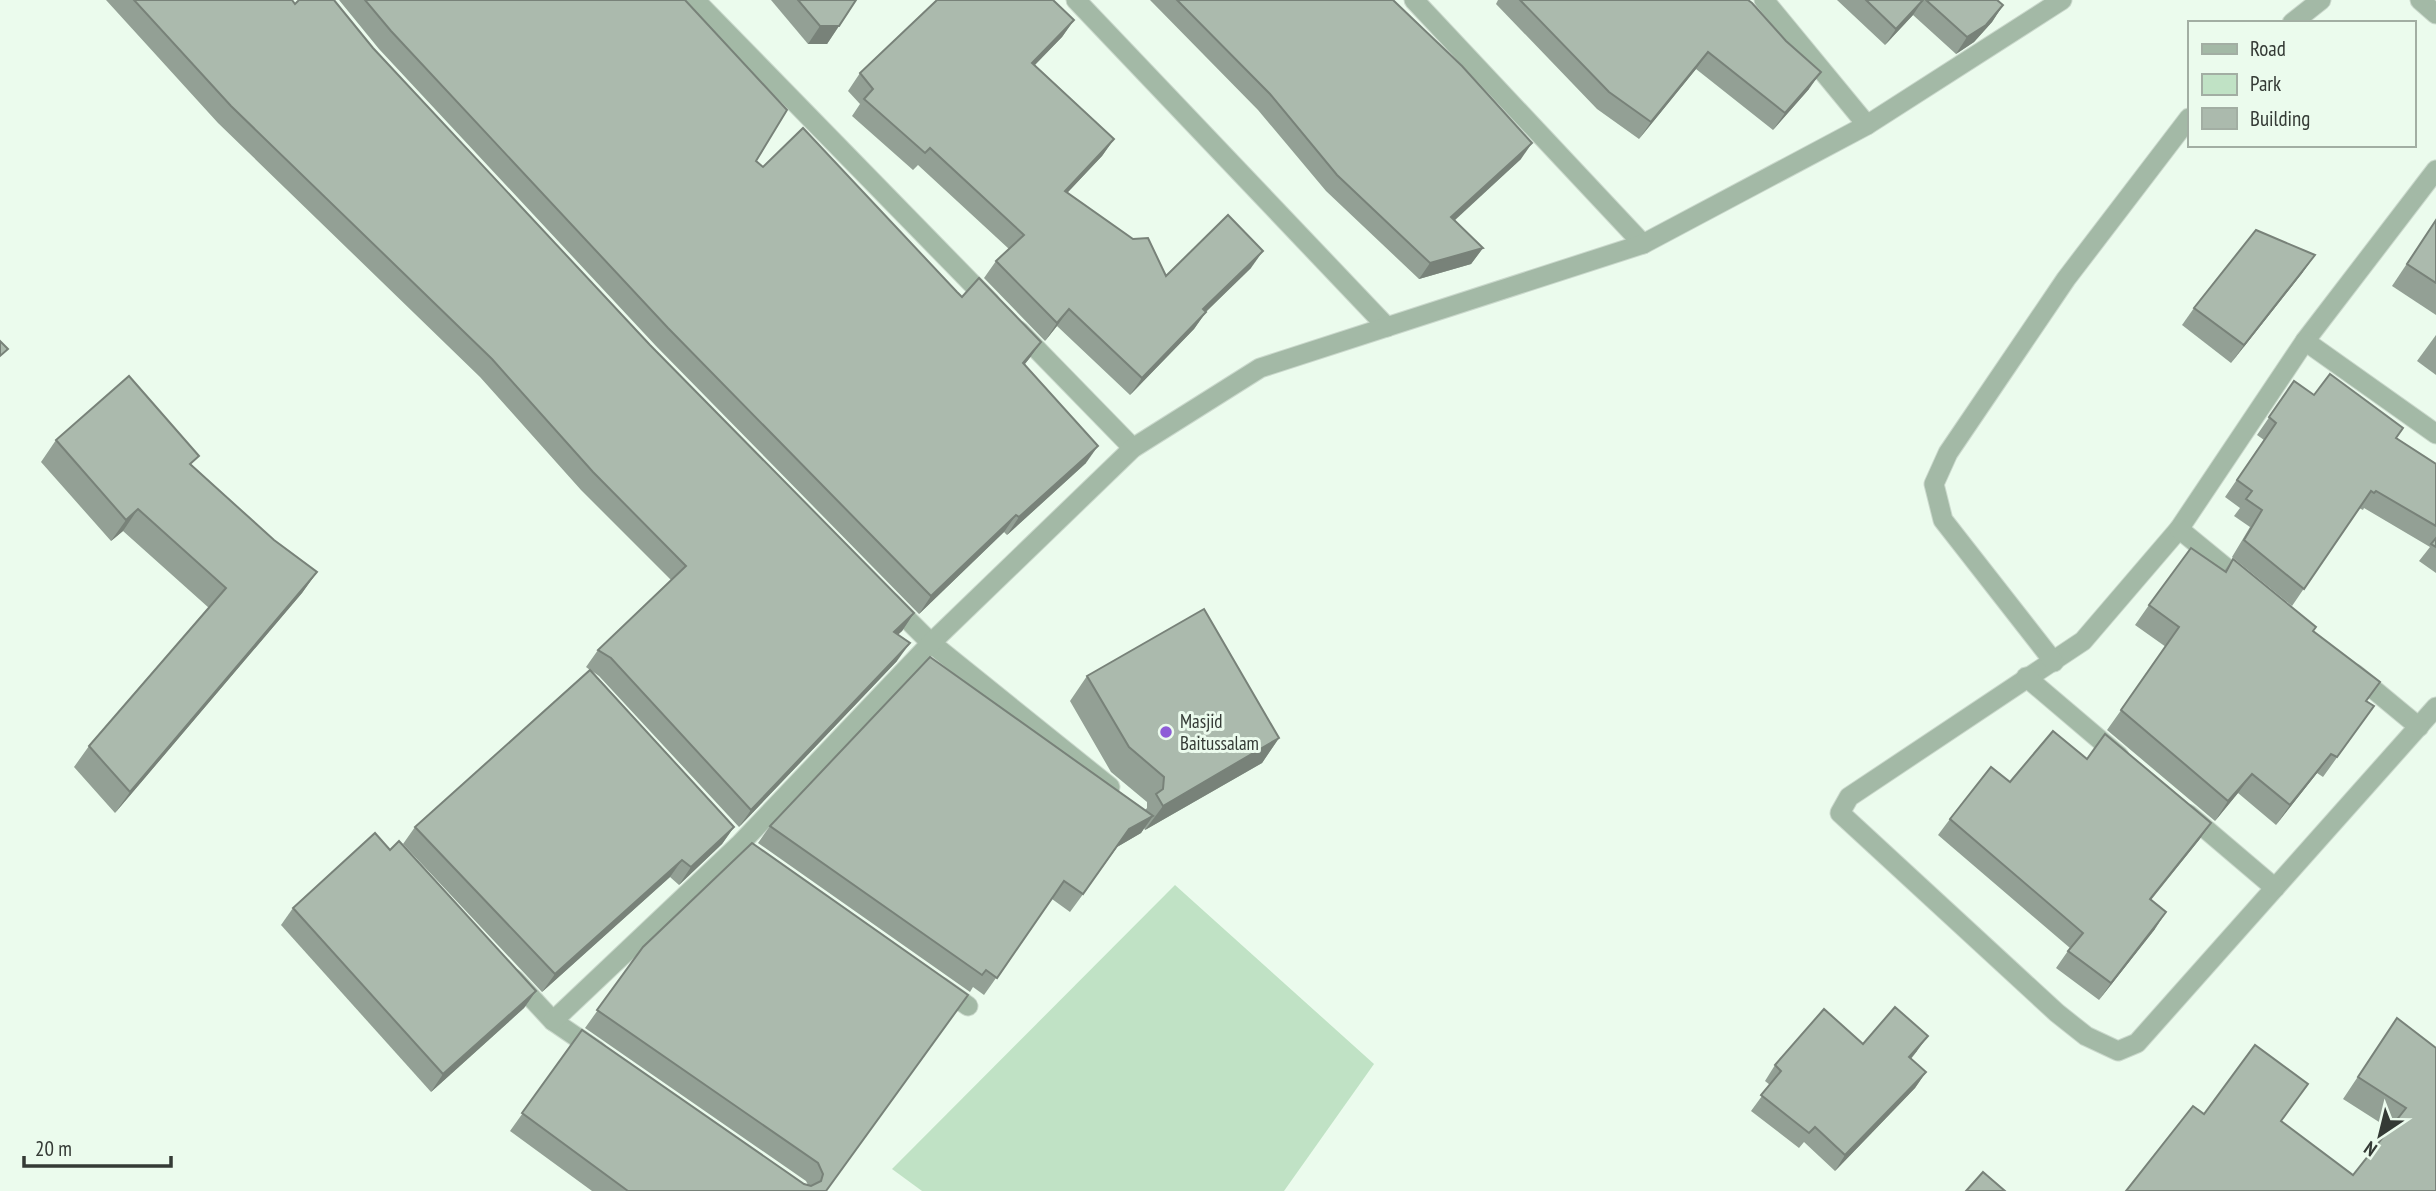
<svg xmlns="http://www.w3.org/2000/svg" width="2436" height="1191" viewBox="0 0 2436 1191" font-family="'PT Sans Narrow',sans-serif">
  <style>
    .green { fill: #c0e2c5 }
    .lines { fill: none; stroke-linecap: round; stroke-linejoin: round }
    .minor-casing { stroke: #cad8cc; stroke-width: 21 }
    .minor { stroke: #a3b9a6; stroke-width: 19 }
    .wall { fill: #93a095 }
    .shaded-wall { fill: #788279 }
    .building { fill: #abbaad; stroke: #788279; stroke-width: 2 }
    .poi-dot { fill: #8e5dd7; stroke: #ebfbed; stroke-width: 2.5 }
    .labels { text-anchor: middle; stroke-width: 6; stroke-linejoin: round; paint-order: stroke }
    .poi-label { font-size: 19px; fill: #343a35; stroke: #ebfbed; text-anchor: start }
  </style>
  <rect width="100%" height="100%" fill="#ebfbed"/>
  <polygon class="green" points="1175,885 1374,1064 1284,1191 922,1191 892,1169"/>
  <g class="lines">
    <defs>
      <g id="minor">
        <polyline points="695,0 990,302"/>
        <polyline points="1076,0 1387,327"/>
        <polyline points="1414,0 1643,244"/>
        <polyline points="1764,0 1867,125"/>
        <polyline points="2420,0 2436,14"/>
        <polyline points="2292,23 2321,0"/>
        <polyline points="2436,170 2305,341 2179,529 2083,641 1849,797 1840,813 2057,1013 2086,1036 2118,1051 2137,1043 2436,707"/>
        <polyline points="1019,331 1133,448"/>
        <polyline points="2305,341 2436,434"/>
        <polyline points="2179,529 2246,584"/>
        <polyline points="890,602 931,643 1110,787"/>
        <polyline points="2054,662 1943,520 1934,484 1948,453 2066,279 2189,118"/>
        <polyline points="2355,674 2419,727"/>
        <polyline points="2026,677 2119,756"/>
        <polyline points="2188,814 2275,888"/>
        <polyline points="514,979 553,1021 597,1051"/>
        <polyline points="941,987 968,1006"/>
        <polyline points="553,1021 739,845 931,643 1133,448 1260,368 1643,244 1867,125 2062,0"/>
      </g>
    </defs>
    <use href="#minor" class="minor-casing"/>
    <use href="#minor" class="minor"/>
  </g>
  <g class="wall">
    <polygon points="106,0 292,0 295,4 373,48 650,345 914,613 902,631 897,635 897,661 739,827 599,676 592,671 734,827 722,844 679,885 670,877 542,992 403,844 415,827 590,670 586,667 598,650 671,580 581,490 480,377 218,123"/>
    <polygon points="339,0 685,0 756,161 763,167 957,292 962,297 1041,342 1025,364 1086,463 1007,535 1004,532 919,614 656,346 379,49"/>
    <polygon points="771,0 856,0 827,44 808,44"/>
    <polygon points="1150,0 1393,0 1521,159 1454,220 1483,248 1471,264 1419,279 1326,191 1258,110"/>
    <polygon points="1498,0 1748,0 1809,89 1773,130 1696,69 1639,139 1597,109 1496,4"/>
    <polygon points="1837,0 1997,0 2003,5 1992,22 1974,42 1956,54 1913,15 1885,45"/>
    <polygon points="1074,20 1062,37 1035,65 1114,139 1102,156 1067,193 1166,276 1251,268 1206,312 1194,329 1130,395 1057,326 1045,341 984,278 996,261 1009,249 918,165 913,170 852,116 860,104 848,91 860,73"/>
    <polygon points="2436,220 2436,315 2392,286"/>
    <polygon points="2303,272 2231,363 2182,325 2194,308"/>
    <polygon points="2436,335 2436,375 2417,361"/>
    <polygon points="2294,381 2314,395 2403,428 2396,438 2436,464 2436,573 2419,561 2430,547 2364,508 2363,510 2359,508 2292,606 2232,557 2250,527 2234,516 2240,508 2225,497 2264,440 2257,435"/>
    <polygon points="56,440 192,466 274,540 317,572 302,593 115,813 74,767 89,746 209,608 123,531 111,541 41,462"/>
    <polygon points="2233,559 2313,631 2380,682 2367,701 2374,706 2323,777 2317,773 2276,825 2238,793 2215,821 2107,730 2166,647 2135,625 2149,605 2224,571"/>
    <polygon points="1087,676 1279,738 1262,763 1145,830 1144,828 1141,833 1117,847 1070,912 1052,899 984,995 973,987 970,992 758,843 770,826 1145,810 1147,808 1147,802 1111,772 1070,701"/>
    <polygon points="2010,782 2211,823 2199,840 2151,900 2155,929 2099,1000 2056,968 2070,948 1938,835 1950,819"/>
    <polygon points="752,843 827,1191 592,1191 510,1131 582,1030 804,1184 808,1185 806,1181 585,1028 643,947"/>
    <polygon points="390,850 536,991 524,1008 431,1092 281,925 293,908"/>
    <polygon points="2397,1018 2436,1191 2126,1191 2204,1114 2281,1122 2353,1175 2390,1129 2343,1099"/>
    <polygon points="1863,1044 1917,1051 1911,1059 1926,1072 1915,1088 1835,1171 1804,1142 1799,1148 1751,1111 1770,1085 1765,1081 1775,1065"/>
  </g>
  <g class="shaded-wall">
    <polygon points="1923,0 1913,15 1885,45 1896,29"/>
    <polygon points="2003,5 1992,22 1974,42 1956,54 1967,37"/>
    <polygon points="1074,20 1062,37 1020,80 1032,63"/>
    <polygon points="820,26 839,26 827,44 808,44"/>
    <polygon points="1708,52 1696,69 1639,139 1651,122"/>
    <polygon points="1821,72 1809,89 1773,130 1785,113"/>
    <polygon points="1114,139 1102,156 1053,208 1065,191"/>
    <polygon points="1532,143 1521,159 1440,234 1451,217"/>
    <polygon points="1483,248 1471,264 1419,279 1430,263"/>
    <polygon points="1263,251 1251,268 1191,326 1203,309"/>
    <polygon points="2315,255 2303,272 2231,363 2244,345"/>
    <polygon points="1069,309 1057,326 1045,341 1057,323"/>
    <polygon points="1206,312 1194,329 1130,395 1142,378"/>
    <polygon points="1041,342 1029,359 1011,380 1023,363"/>
    <polygon points="1098,446 1086,463 1007,535 1019,517"/>
    <polygon points="138,509 123,531 111,541 126,520"/>
    <polygon points="1016,515 1004,532 919,614 931,596"/>
    <polygon points="317,572 302,593 115,813 130,792"/>
    <polygon points="914,613 902,631 882,650 894,632"/>
    <polygon points="910,643 897,661 739,827 751,810"/>
    <polygon points="1279,738 1262,763 1145,830 1163,806"/>
    <polygon points="2331,754 2317,773 2276,825 2290,805"/>
    <polygon points="2252,774 2238,793 2215,821 2228,801"/>
    <polygon points="1153,816 1141,833 1117,847 1070,912 1129,829"/>
    <polygon points="2211,823 2199,840 2138,915 2150,899"/>
    <polygon points="734,827 722,844 679,885 691,867"/>
    <polygon points="682,860 670,877 542,992 555,974"/>
    <polygon points="2166,912 2155,929 2099,1000 2111,983"/>
    <polygon points="536,991 524,1008 431,1092 443,1074"/>
    <polygon points="1928,1036 1917,1051 1898,1073 1909,1057"/>
    <polygon points="1926,1072 1915,1088 1835,1171 1845,1155"/>
  </g>
  <g class="building">
    <polygon points="134,0 292,0 295,4 299,0 334,0 373,48 650,345 914,613 894,632 910,643 751,810 611,658 598,650 686,566 593,472 492,359 231,106"/>
    <polygon points="365,0 685,0 787,110 756,161 763,167 803,128 957,292 962,297 979,278 1041,342 1023,363 1098,446 1019,517 1016,515 931,596 668,328 391,31"/>
    <polygon points="798,0 856,0 839,26 820,26"/>
    <polygon points="937,0 1053,0 1074,20 1032,63 1114,139 1065,191 1133,239 1148,238 1166,276 1228,215 1263,251 1203,309 1206,312 1142,378 1069,309 1057,323 996,261 1024,235 930,148 925,153 864,99 873,89 860,73"/>
    <polygon points="1177,0 1393,0 1462,66 1532,143 1451,217 1483,248 1430,263 1337,175 1270,94"/>
    <polygon points="1520,0 1748,0 1752,3 1786,41 1821,72 1785,113 1708,52 1651,122 1609,92"/>
    <polygon points="1866,0 1923,0 1896,29"/>
    <polygon points="1926,0 1997,0 2003,5 1986,25 1967,37"/>
    <polygon points="2436,220 2436,283 2407,264"/>
    <polygon points="2256,230 2315,255 2244,345 2194,308"/>
    <polygon points="0,341 8,349 0,356"/>
    <polygon points="2330,374 2403,428 2396,438 2436,464 2436,526 2376,491 2374,493 2371,491 2304,589 2244,540 2262,510 2246,499 2252,491 2237,480 2276,423 2269,417 2294,381 2314,395"/>
    <polygon points="129,376 199,456 190,464 274,540 317,572 130,792 89,746 226,588 138,509 126,520 56,440"/>
    <polygon points="2436,538 2436,547 2431,544"/>
    <polygon points="2191,548 2226,572 2233,559 2316,627 2313,631 2380,682 2366,701 2374,706 2337,757 2331,754 2290,805 2252,774 2228,801 2121,710 2179,627 2149,605"/>
    <polygon points="1204,609 1279,738 1163,806 1156,794 1163,789 1164,777 1129,747 1087,676"/>
    <polygon points="930,657 1153,816 1129,829 1083,894 1064,881 997,978 986,970 982,975 770,826"/>
    <polygon points="590,670 734,827 691,867 682,860 555,974 415,827"/>
    <polygon points="2053,731 2087,759 2105,734 2211,823 2150,899 2166,912 2111,983 2068,951 2083,933 1950,819 1991,767 2010,782"/>
    <polygon points="375,833 390,850 399,841 536,991 443,1074 293,908"/>
    <polygon points="752,843 968,995 826,1191 628,1191 522,1113 582,1030 804,1184 811,1186 821,1181 823,1174 818,1163 597,1010 643,947"/>
    <polygon points="1895,1007 1928,1036 1909,1057 1926,1072 1845,1155 1815,1127 1809,1133 1761,1095 1781,1071 1775,1065 1824,1009 1863,1044"/>
    <polygon points="2397,1018 2436,1048 2436,1191 2126,1191 2193,1106 2204,1114 2255,1045 2308,1084 2281,1121 2353,1175 2406,1108 2358,1077"/>
    <polygon points="1983,1172 2005,1191 1966,1191"/>
  </g>
  <circle class="poi-dot" cx="1166" cy="732" r="7"/>
  <g class="labels">
    <g class="poi-label">
      <text x="1180" y="728">Masjid<tspan x="1180" dy="22">Baitussalam</tspan></text>
    </g>
  </g>
  <rect x="2188" y="21" width="228" height="126" fill="#ebfbed" stroke="#a2aea3" stroke-width="2"/>
  <rect x="2202" y="44" width="35" height="10" fill="#a3b9a6" stroke="#a2aea3" stroke-width="2"/>
  <text x="2250" y="56" font-size="21" fill="#343a35">Road</text>
  <rect x="2202" y="74" width="35" height="21" fill="#c0e2c5" stroke="#a2aea3" stroke-width="2"/>
  <text x="2250" y="91" font-size="21" fill="#343a35">Park</text>
  <rect x="2202" y="108" width="35" height="21" fill="#abbaad" stroke="#a2aea3" stroke-width="2"/>
  <text x="2250" y="126" font-size="21" fill="#343a35">Building</text>
  <g transform="translate(2380 1135) rotate(215)" stroke="#ebfbed" stroke-width="5" paint-order="stroke">
  <path d="M0-5L12 26L0 18L-12 26Z" fill="#343a35"/>
  <text y="-10" font-size="19" font-weight="bold" text-anchor="middle" fill="#343a35">N</text>
  </g>
  <path d="M24 1156v10h147v-10" fill="none" stroke="#343a35" stroke-width="3.5"/>
  <text x="35" y="1156" font-size="21" fill="#343a35" stroke="#ebfbed" stroke-width="5" paint-order="stroke">20 m</text>
</svg>
